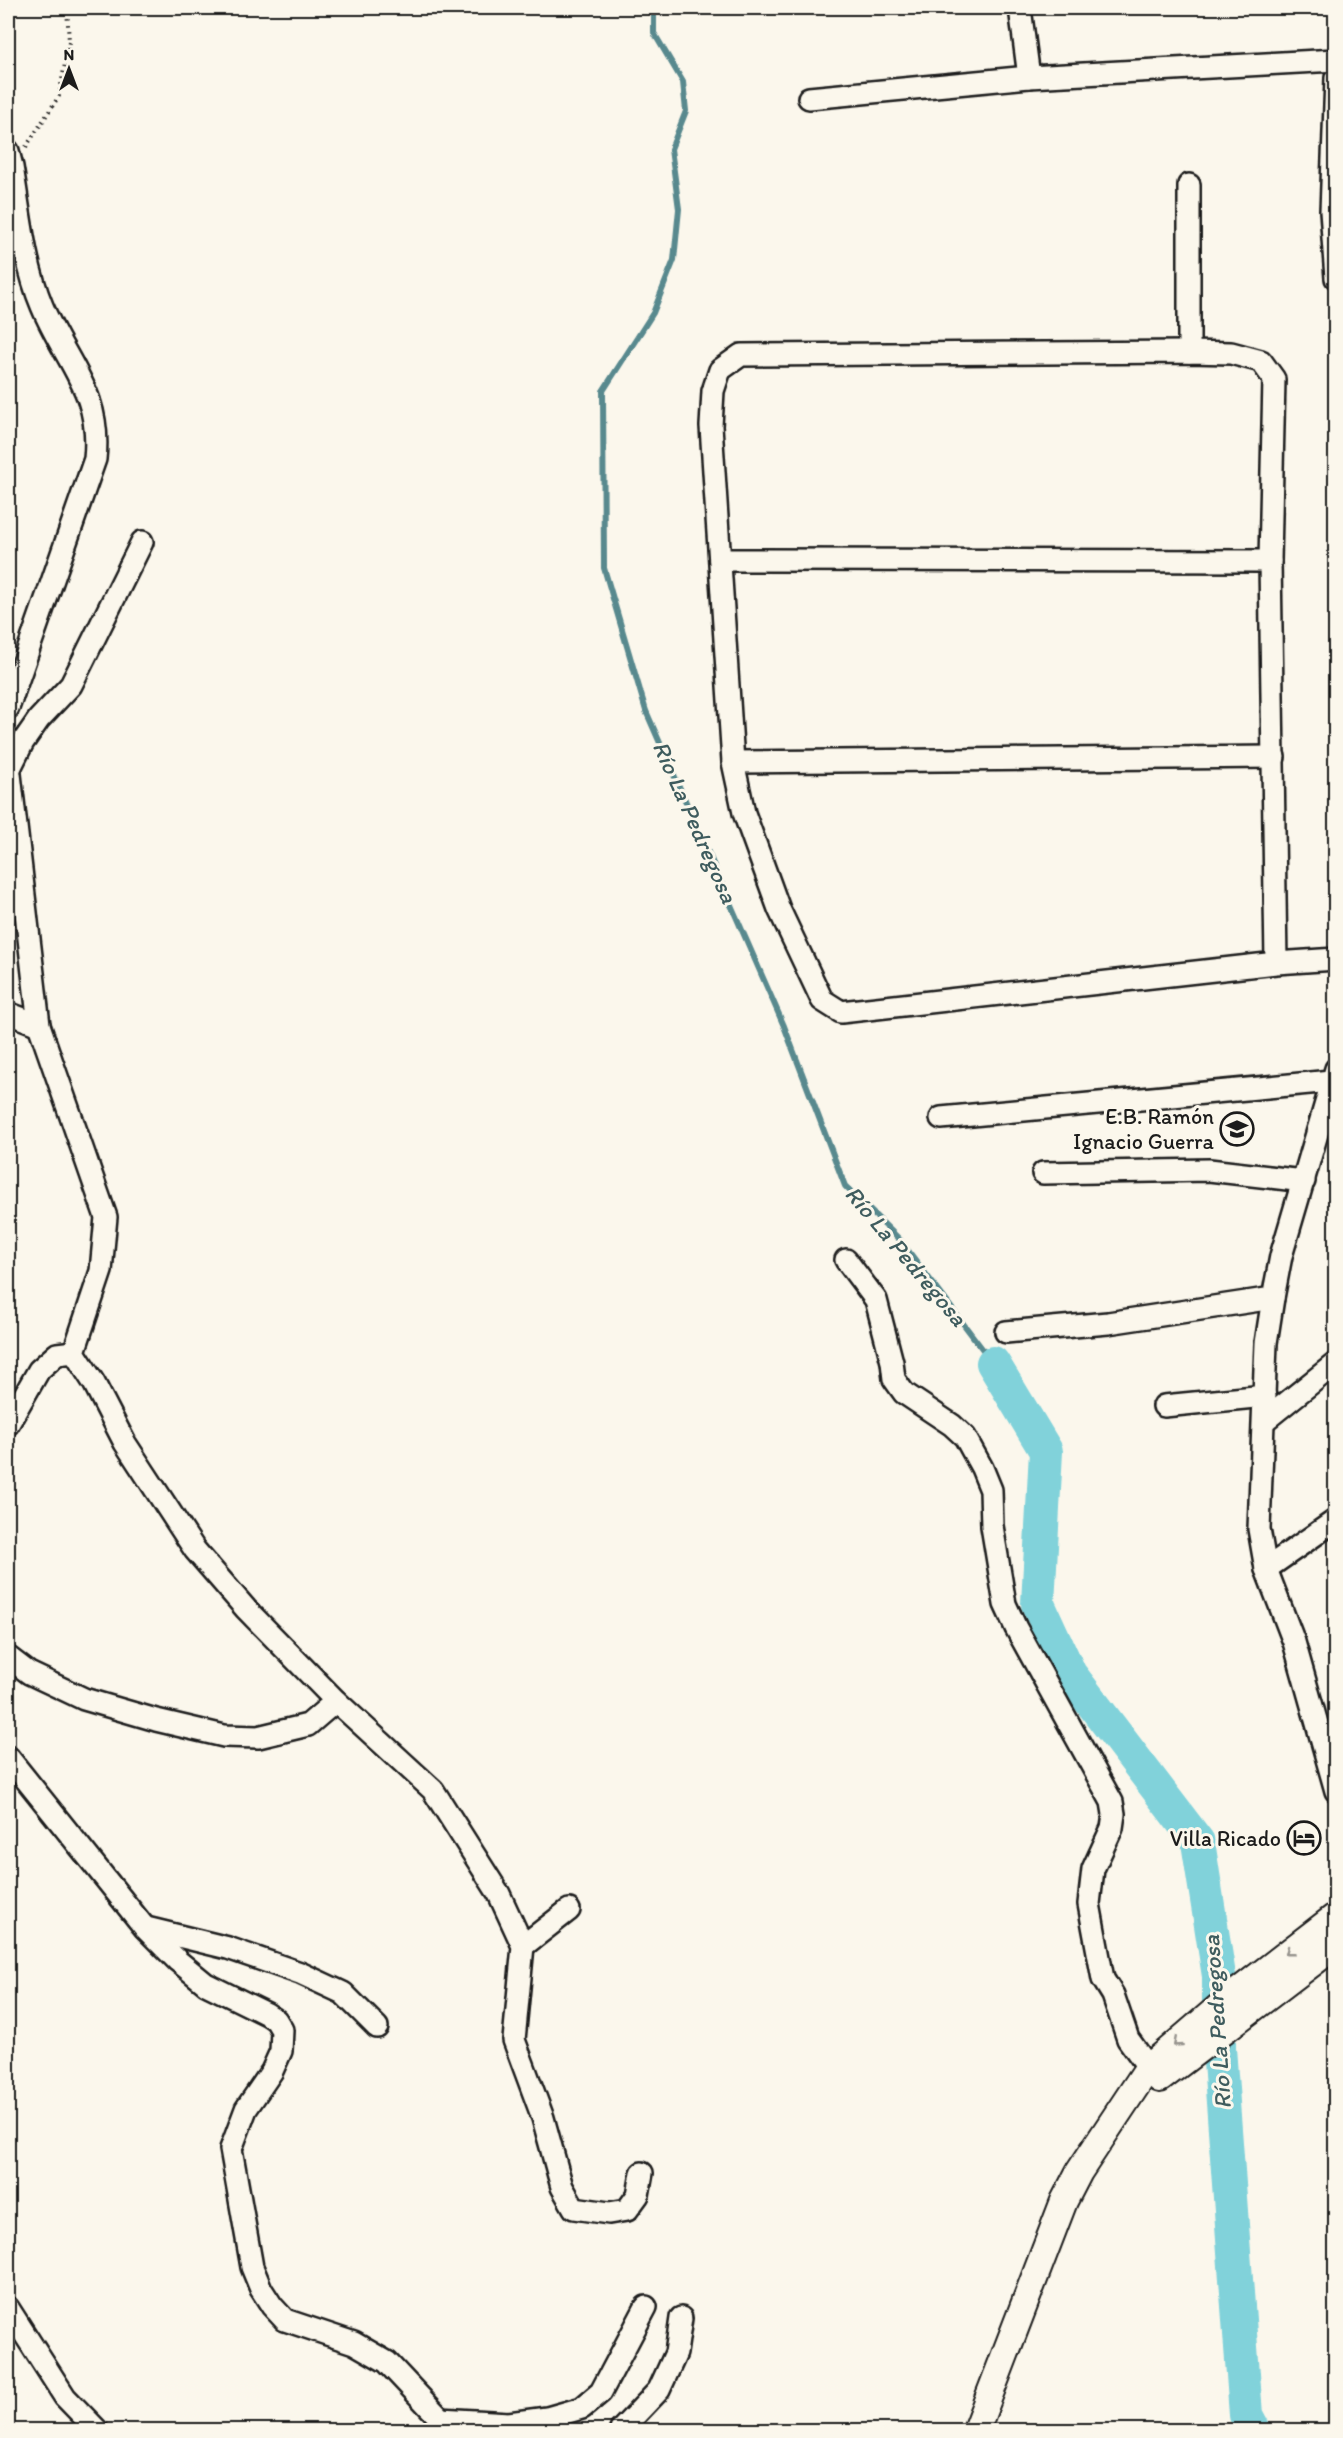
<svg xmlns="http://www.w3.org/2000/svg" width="1343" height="2438" font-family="Itim,sans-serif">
<rect width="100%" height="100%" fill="#fbf7ec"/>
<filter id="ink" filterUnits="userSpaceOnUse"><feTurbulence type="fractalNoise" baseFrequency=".0167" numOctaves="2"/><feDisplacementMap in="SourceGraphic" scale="12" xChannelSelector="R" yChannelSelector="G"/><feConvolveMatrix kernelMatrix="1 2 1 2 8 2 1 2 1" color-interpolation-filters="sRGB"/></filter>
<g filter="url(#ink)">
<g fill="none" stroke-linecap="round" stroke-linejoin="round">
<path stroke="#59898e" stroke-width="6" d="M 654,8 L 654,33 L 683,82 L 686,111 L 671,149 L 679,209 L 674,260 L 653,313 L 603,391 L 604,568 L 646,711 L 784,1026 L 845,1186 L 900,1240 L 993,1363"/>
<path stroke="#81d2da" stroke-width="34" d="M 993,1363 L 1046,1451 L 1038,1604 L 1070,1674 L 1198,1842 L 1219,1976 L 1219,2048 L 1246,2415 L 1254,2430"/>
<defs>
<g id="minor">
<path d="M 1020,8 L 1029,77"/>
<path d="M 1336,78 L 1331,211 L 1336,278"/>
<path d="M 809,98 L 1029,77 L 1336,60"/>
<path d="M 8,151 L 12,167 C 20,214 24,263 42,306 C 66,364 102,392 95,459 L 8,708"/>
<path d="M 1189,185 L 1189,352"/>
<path d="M 720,560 L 1270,561"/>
<path d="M 8,757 L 39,1025 L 106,1217 L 101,1271 L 74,1352 L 94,1383 L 125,1443 L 195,1550 L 246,1609 L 336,1701 L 308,1725 L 258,1737 L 224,1736 L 156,1720 L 84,1699 L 29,1673 L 8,1657"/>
<path d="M 733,762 L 1274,757"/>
<path d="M 9,770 L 23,742 L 39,719 L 71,685 L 142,542"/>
<path d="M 1276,963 L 1270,561 L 1274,379 L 1261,361 L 1231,353 L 1189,352 L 741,355 L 720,370 L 713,391 L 711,426 L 733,762 L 744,813 L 779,909 L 822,1000 L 841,1012 L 1276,963 L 1336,959"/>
<path d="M 8,1013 L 39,1025"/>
<path d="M 1336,1069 L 1281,1256 L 1273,1298 L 1266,1343 L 1259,1529 L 1266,1569 L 1294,1642 L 1336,1791"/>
<path d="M 941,1118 L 1331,1081"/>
<path d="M 1043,1173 L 1209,1170 L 1304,1181"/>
<path d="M 846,1260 L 876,1300 L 892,1362 L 894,1379 L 904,1393 L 952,1425 L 965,1437 L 982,1468 L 991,1490 L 992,1526 L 1005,1604 L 1016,1628 L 1112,1802 L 1114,1814 L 1112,1828 L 1093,1869 L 1089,1904 L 1103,1979 L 1113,1995 L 1128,2039 L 1157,2079"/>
<path d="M 1006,1332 L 1108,1323 L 1273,1298"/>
<path d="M 1164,1406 L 1265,1396"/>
<path d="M 1264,1421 L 1336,1363"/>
<path d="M 8,1424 L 39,1370 L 57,1354 L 74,1352"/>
<path d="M 1266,1569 L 1336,1520"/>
<path d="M 336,1701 L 433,1790 L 499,1894 L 523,1946 L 514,2040 L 543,2118 L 562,2187 L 574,2208 L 609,2213 L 627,2210 L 638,2195 L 642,2173"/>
<path d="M 8,1757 L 145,1928 L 178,1961 L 206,1984 L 267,2014 L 276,2020 L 282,2030 L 281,2051 L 272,2071 L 246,2109 L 231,2149 L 252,2267 L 261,2289 L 272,2306 L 285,2320 L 354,2343 L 387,2362 L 451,2430"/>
<path d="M 146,1928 L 228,1948 L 300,1973 L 343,1993 L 377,2027"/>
<path d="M 523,1946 L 569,1910"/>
<path d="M 8,2308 L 65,2397 L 97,2430"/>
<path d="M 440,2419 L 509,2423 L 547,2418 L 582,2408 L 601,2392 L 646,2307"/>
<path d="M 621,2430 L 659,2390 L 676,2353 L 681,2318"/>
</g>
<g id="major">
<path d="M 1160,2079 L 1336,1945"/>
<path d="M 976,2430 L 1064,2201 L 1079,2172 L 1148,2068 L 1227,2000 L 1336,1916"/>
</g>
</defs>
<use href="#minor" stroke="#1c1c1c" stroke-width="26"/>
<use href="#major" stroke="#1c1c1c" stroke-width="30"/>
<path stroke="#1c1c1c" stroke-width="4" stroke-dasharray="1.5 4.5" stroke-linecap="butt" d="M 26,147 L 59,96 L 69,42 L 67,8"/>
<use href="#minor" stroke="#fbf7ec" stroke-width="21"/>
<use href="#major" stroke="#fbf7ec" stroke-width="26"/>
</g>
<defs><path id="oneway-chevron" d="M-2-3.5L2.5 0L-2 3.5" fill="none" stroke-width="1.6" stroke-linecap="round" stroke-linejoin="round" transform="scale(1.5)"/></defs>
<g stroke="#97948e">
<use href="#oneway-chevron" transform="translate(1289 1952) rotate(142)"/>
<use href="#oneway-chevron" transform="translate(1177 2043) rotate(139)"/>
</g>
</g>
<defs>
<symbol id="school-ring" viewBox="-11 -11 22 22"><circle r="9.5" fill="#fbf7ec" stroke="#1c1c1c" stroke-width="1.5"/><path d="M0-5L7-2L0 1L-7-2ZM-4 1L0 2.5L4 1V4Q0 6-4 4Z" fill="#1c1c1c"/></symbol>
<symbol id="hotel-ring" viewBox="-11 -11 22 22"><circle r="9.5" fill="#fbf7ec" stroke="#1c1c1c" stroke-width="1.5"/><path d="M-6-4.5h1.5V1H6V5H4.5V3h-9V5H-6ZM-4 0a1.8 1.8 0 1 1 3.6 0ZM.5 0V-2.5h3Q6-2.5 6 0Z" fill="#1c1c1c"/></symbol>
</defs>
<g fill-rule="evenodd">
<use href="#school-ring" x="1218" y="1110" width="38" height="38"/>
<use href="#hotel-ring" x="1285" y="1819" width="38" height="38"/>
</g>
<g text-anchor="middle" stroke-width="6" stroke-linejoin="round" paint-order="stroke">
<g font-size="22" fill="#1c1c1c" stroke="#fbf7ec" text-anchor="end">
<text x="1214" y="1124">E.B. Ramón<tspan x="1214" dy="25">Ignacio Guerra</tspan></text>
<text x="1281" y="1846">Villa Ricado</text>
</g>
<g font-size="24" font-style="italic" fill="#3f5c5e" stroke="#fbf7ec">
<text transform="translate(695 822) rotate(66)" y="8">Río La Pedregosa</text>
<text transform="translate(906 1256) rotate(50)" y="8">Río La Pedregosa</text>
<text transform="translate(1217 2022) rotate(-94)" y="8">Río La Pedregosa</text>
</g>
</g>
<rect width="1343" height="2438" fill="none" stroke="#fbf7ec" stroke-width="30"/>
<rect x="15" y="15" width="1313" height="2408" fill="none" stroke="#1c1c1c" stroke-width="2" filter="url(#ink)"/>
<g transform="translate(69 69)" stroke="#fbf7ec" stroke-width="4.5" paint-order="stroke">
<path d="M0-4.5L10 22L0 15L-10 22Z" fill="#1c1c1c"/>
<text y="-9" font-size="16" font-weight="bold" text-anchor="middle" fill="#1c1c1c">N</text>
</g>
</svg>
